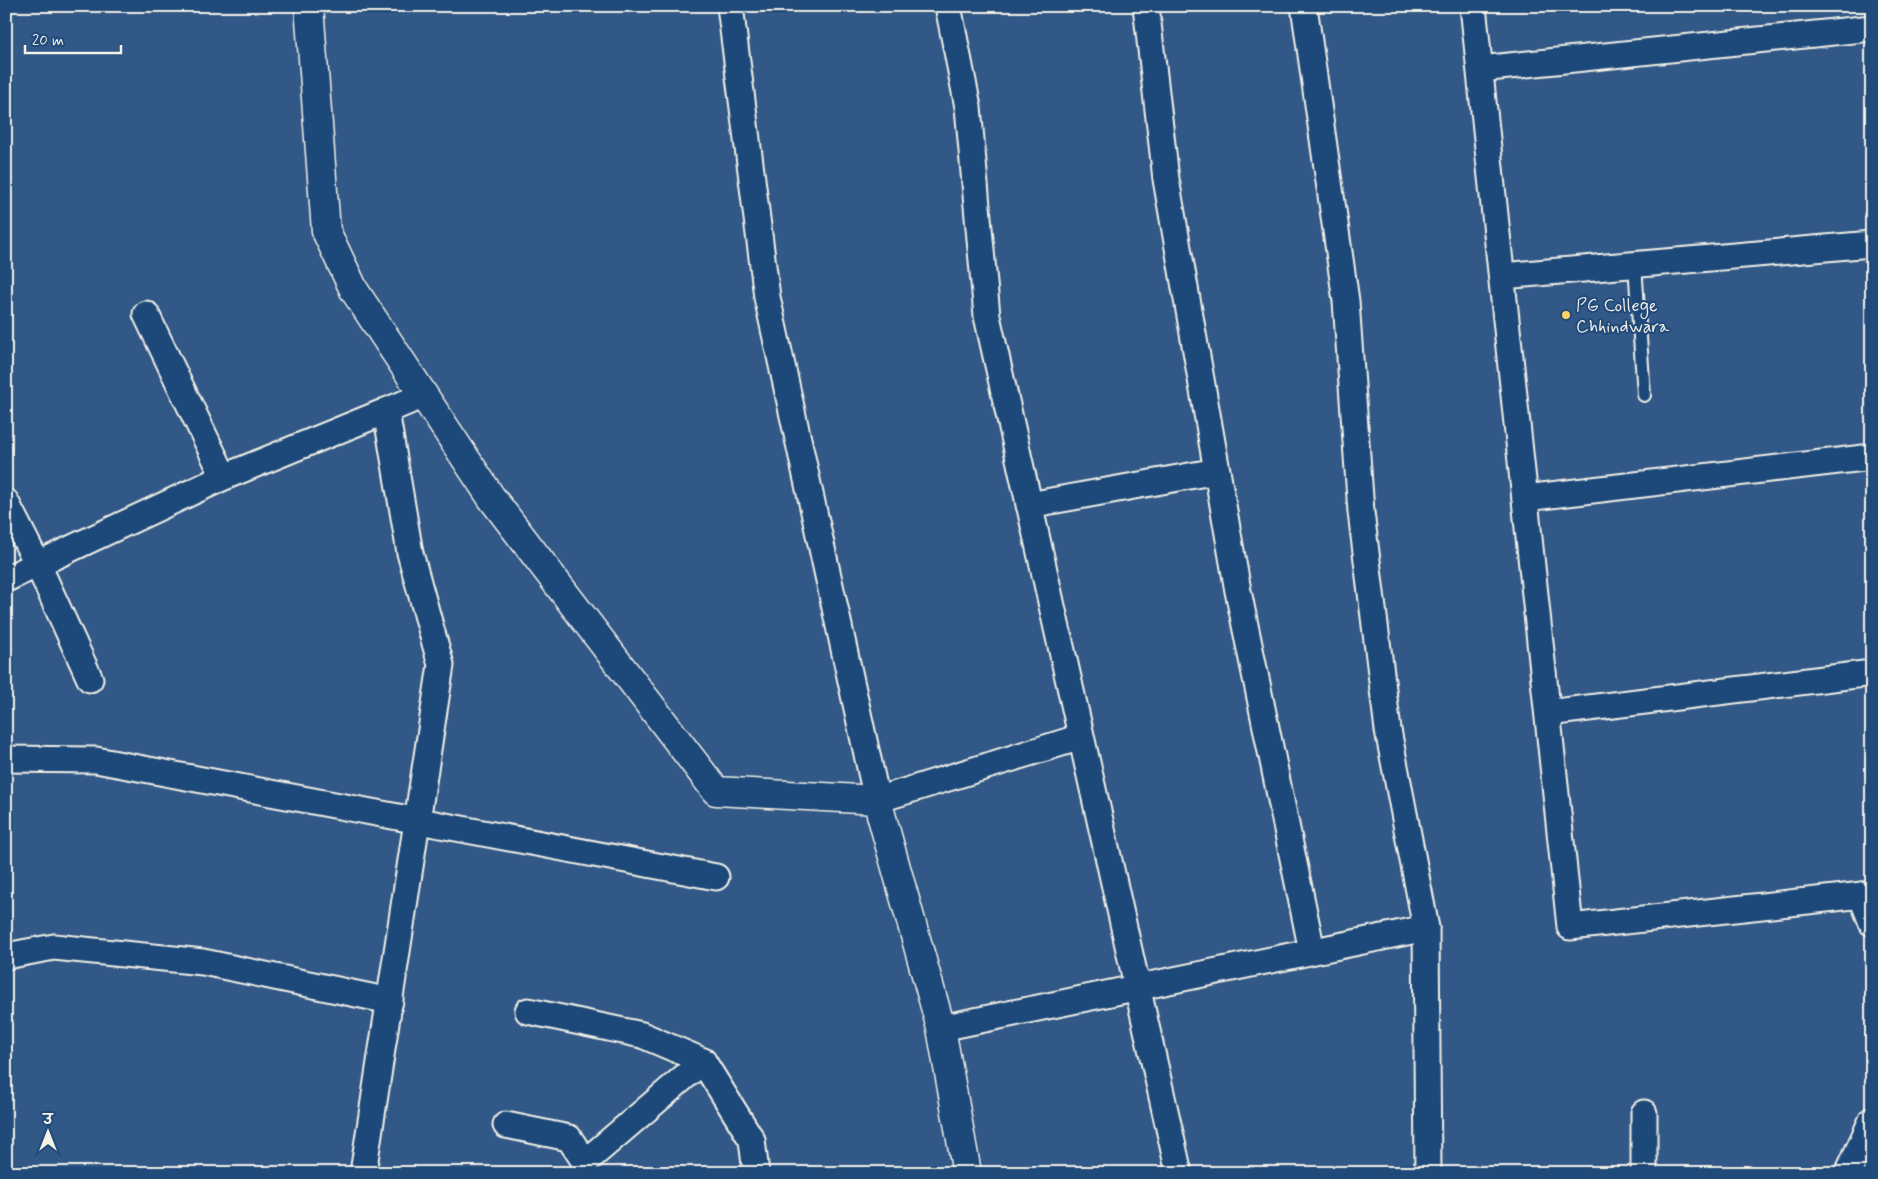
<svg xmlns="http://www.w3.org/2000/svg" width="1878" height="1179" font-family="Mynerve,'Playpen Sans Deva',sans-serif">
<rect width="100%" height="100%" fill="#315887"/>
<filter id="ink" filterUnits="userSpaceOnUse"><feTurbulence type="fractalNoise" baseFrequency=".02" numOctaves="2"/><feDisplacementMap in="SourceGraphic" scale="10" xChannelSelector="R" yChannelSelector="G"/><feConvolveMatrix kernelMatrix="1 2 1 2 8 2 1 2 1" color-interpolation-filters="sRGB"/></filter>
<g filter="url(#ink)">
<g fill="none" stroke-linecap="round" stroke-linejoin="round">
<defs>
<path id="lane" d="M 1635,265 L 1644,395"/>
<g id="street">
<path d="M 730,6 L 767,297 L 877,800 L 1081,737"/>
<path d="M 948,6 L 968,107 L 987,316 L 1179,1173"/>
<path d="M 1146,6 L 1166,179 L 1238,591 L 1312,951"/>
<path d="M 1473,6 L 1570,927 L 1872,894"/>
<path d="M 1480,69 L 1872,28"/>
<path d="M 1502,276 L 1872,244"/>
<path d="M 146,314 L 224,477"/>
<path d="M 1525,498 L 1872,457"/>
<path d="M 6,502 L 38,565 L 90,679"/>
<path d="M 1029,505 L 1217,471"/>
<path d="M 6,579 L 224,477 L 386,411"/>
<path d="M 1548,713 L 1872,673"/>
<path d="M 6,759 L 96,760 L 716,877"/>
<path d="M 1861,895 L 1872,923"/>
<path d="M 1426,928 L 1428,1173"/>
<path d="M 6,956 L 54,947 L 203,962 L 390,1001"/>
<path d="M 528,1011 L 642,1035 L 703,1061 L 752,1140 L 756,1173"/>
<path d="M 941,1028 L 1426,928 L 1388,730 L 1361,512 L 1346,301 L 1304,6"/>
<path d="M 506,1125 L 569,1138 L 585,1162 L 583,1173"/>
<path d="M 585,1162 L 703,1061"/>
<path d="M 363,1173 L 441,665 L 410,553 L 386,411 L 424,395"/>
<path d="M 1644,1173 L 1644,1113"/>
<path d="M 1848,1173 L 1872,1120"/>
</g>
<path id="secondary" d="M 309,6 L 326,231 L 354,290 L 491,497 L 716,791 L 877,800 L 941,1028 L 967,1173"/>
</defs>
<use href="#lane" stroke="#f4f1e8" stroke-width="16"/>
<use href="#street" stroke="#f4f1e8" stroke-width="29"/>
<use href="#secondary" stroke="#f4f1e8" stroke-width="31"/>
<use href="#lane" stroke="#1f4a7a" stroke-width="12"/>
<use href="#street" stroke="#1f4a7a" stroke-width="25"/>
<use href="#secondary" stroke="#1f4a7a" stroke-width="28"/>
</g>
</g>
<circle fill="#ffd166" stroke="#1f4a7a" stroke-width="2" cx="1566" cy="315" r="5"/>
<g text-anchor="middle" stroke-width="4" stroke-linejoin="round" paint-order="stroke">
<g font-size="18" fill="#f4f1e8" stroke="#1f4a7a" text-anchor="start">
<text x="1576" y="311">PG College<tspan x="1576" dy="21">Chhindwara</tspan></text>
</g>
</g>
<rect width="1878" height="1179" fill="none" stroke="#1f4a7a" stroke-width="25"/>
<rect x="12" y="12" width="1853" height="1154" fill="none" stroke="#f4f1e8" stroke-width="2" filter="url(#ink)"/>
<g transform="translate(48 1132)" stroke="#1f4a7a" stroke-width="4" paint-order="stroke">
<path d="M0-4L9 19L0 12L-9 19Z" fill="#f4f1e8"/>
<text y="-8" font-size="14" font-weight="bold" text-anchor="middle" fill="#f4f1e8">उ</text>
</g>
<path d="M25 45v8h96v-8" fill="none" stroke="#f4f1e8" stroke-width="2.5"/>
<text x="32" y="45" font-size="15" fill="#f4f1e8" stroke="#1f4a7a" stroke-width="4" paint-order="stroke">20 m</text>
</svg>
